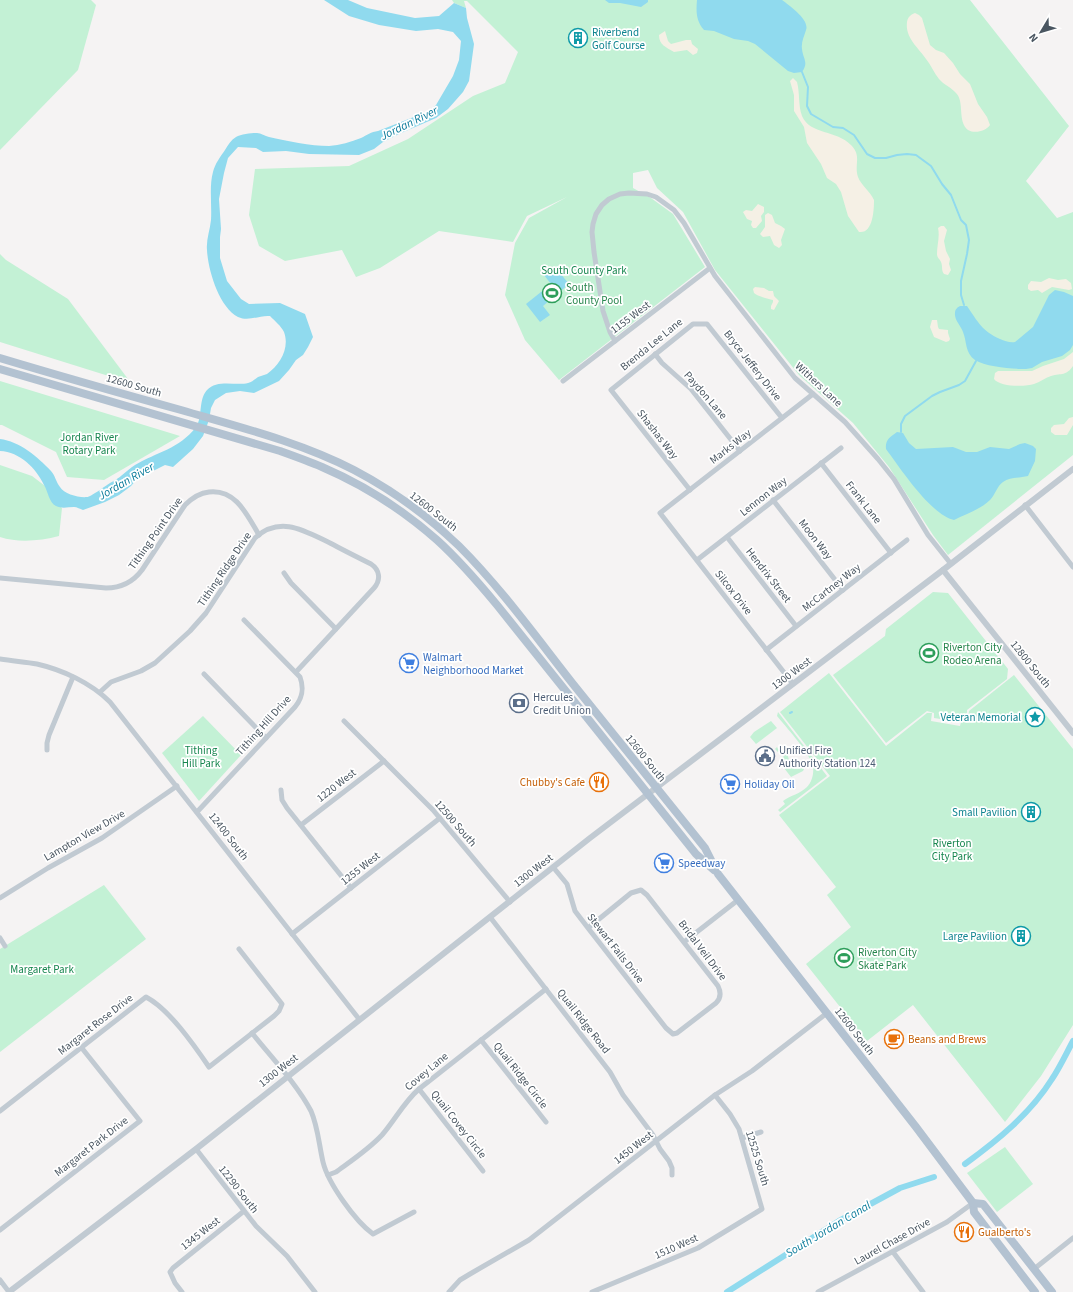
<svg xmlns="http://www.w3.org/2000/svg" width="1073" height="1292" font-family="'Source Sans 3',sans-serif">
<rect width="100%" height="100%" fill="#f5f3f3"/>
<g fill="#c3f1d5">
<path d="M 0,0 L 91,0 L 96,5 L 78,70 L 0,150 Z"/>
<path d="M 452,0 L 970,0 L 1069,126 L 1026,181 L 1057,218 L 1073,212 L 1073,455 L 948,555 L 933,535 L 889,467 L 853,423 L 799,375 L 715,270 L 683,212 L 657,188 L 648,170 L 633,173 L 633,188 L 651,198 L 673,214 L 705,267 L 559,380 L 525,340 L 505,295 L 515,243 L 529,218 L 567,197 L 527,216 L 513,242 L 439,231 L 380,268 L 356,277 L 342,250 L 285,261 L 259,246 L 249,215 L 255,169 L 349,166 L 408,139 L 473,96 L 505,83 L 518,52 L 467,1 L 464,1 L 466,8 L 454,3 Z"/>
<path d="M 0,254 L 6,260 L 68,299 L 131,383 L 0,342 Z"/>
<path d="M 0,381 L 180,436 L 104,480 L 67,477 L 56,452 L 2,425 L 0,425 Z"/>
<path d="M 0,465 L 32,476 L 49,489 L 52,499 L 62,508 L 59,536 C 40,541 18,543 0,537 Z"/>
<path d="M 933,592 L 948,593 L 1008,669 L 1007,679 L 967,710 L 967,718 L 954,716 L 953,721 L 934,718 L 934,713 L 927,711 L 886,743 L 833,675 L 885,636 L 886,629 Z"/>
<path d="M 829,673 L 886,746 L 927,713 L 932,713 L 931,721 L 960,726 L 962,718 L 968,719 L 969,711 L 1014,675 L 1073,749 L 1073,1025 L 1041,1076 L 1005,1122 L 913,1005 L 867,1041 L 806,964 L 851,927 L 827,895 L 836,887 L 779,815 L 830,776 L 780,712 Z"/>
<path d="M 778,712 L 827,776 L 780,812 L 778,810 L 785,804 L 783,801 C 791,795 800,794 807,787 C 812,782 814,773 813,767 C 811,754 786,727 777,716 Z"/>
<path d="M 203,716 L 241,755 L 199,801 L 162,753 Z"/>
<path d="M 771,721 L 777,728 L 756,744 L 750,737 L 754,732 Z"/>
<path d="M 777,747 L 778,749 L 783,750 L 787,753 L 789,760 L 793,759 L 796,764 L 799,762 L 800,764 L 802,763 L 804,769 L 803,771 L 791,777 L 784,768 L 787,766 L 782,758 L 785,755 L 781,750 L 778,752 L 775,749 Z"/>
<path d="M 104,885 L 146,939 L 0,1052 L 0,949 Z"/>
<path d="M 1005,1147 L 1033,1184 L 997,1212 L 967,1173 Z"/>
</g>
<g fill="#f5f0e5">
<path d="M 915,13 L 919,15 L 922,18 L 930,45 L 936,50 L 944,53 L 953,63 L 960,74 L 970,84 L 978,104 L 987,117 L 990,125 C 986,131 975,134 968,130 C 957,121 965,102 956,93 C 951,87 944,85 939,79 C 934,73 931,65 926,59 C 918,47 905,38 907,22 C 908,17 910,15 915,13 Z"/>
<path d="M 665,31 L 668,41 L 671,44 L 686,40 L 691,40 L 692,44 L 698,49 L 697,53 L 693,55 L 687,50 L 674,52 C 666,47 659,45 659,35 Z"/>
<path d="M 793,78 L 797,82 C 800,93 798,105 802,116 C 810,135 837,130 851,145 C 862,156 854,164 858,177 C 861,185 870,191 874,200 C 874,210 873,234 859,232 L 848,216 L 841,192 L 836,184 L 827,178 L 821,164 L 807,143 L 804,127 L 794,111 L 794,95 L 790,81 Z"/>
<path d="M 758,204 L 764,207 L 764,212 L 761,216 L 762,221 L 756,228 L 753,228 L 751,225 L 752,221 L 747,219 L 743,212 L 746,210 L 752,211 Z"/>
<path d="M 768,213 L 772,215 L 775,223 L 781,226 L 785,229 L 781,240 L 782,245 L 779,248 L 774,245 L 770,236 L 763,237 L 760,234 L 765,227 L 765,215 Z"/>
<path d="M 941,226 L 944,226 L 947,230 L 944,241 L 946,251 L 950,259 L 949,264 L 951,270 L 948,275 L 944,274 C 941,270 943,267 941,262 C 940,259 937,258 937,254 C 937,245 940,237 938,228 Z"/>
<path d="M 1049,278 L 1058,280 L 1066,279 L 1071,283 L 1072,289 L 1069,290 L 1052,287 L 1042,293 L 1038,290 L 1031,291 L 1028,289 L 1028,285 L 1031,281 L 1041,282 Z"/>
<path d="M 755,287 L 764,288 L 769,291 L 773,291 L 774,296 L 779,301 L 774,310 L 771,309 L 771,306 L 773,302 L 773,300 C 768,299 757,296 754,293 L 753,289 Z"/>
<path d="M 932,320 L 937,320 L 938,327 L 939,329 L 948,330 L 948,333 L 950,339 L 949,341 L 946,342 L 934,337 L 930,327 Z"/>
<path d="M 1073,352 L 1073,366 C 1066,376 1062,373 1051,376 C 1045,378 1040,382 1034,384 C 1025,387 1000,387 994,379 L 995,373 L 998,371 L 1032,371 L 1043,366 L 1064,359 Z"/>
<path d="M 1073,417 L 1073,425 L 1067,435 L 1055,435 L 1051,432 L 1051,428 L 1054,425 L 1064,424 L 1069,418 Z"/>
</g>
<g fill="#90daee">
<path d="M 324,0 L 348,0 L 367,8 L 415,18 L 439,16 L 454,3 L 466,8 L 467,18 L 474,44 L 469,81 L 463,92 L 448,109 L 436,118 L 399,134 L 383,142 L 374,149 L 359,155 L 309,154 L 286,151 L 263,152 L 256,148 L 238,147 L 228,158 L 224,173 L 219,199 L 221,229 L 220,237 L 220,258 L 227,281 L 241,299 L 249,304 L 280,303 L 305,314 L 313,337 L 308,347 L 303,355 L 296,360 L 289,370 L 279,381 L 254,393 L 240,391 L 226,393 L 215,400 L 211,408 L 209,420 L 203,436 L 193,449 L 173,467 L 165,465 L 137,479 L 131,486 L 119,495 L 105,502 L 83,510 C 80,509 77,507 74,507 C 68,507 62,509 56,506 C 49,503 48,491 44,485 C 36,468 20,452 0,451 L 0,439 C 19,441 38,457 51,471 C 55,475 56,482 60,487 C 64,494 79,498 87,497 C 91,497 105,486 110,483 C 119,479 126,471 135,465 C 157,452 179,449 196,427 C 203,417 198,400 207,390 C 217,379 236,386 248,383 C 252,382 255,379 258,377 C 261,376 264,375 267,374 C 280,365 290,348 284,332 C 281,326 275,321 270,316 C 259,315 249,322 238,317 C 219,307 208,270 207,250 C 206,240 210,230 211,220 C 212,205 209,186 213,172 C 215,164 220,157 225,150 C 228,145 231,140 236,137 C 241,134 252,133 257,133 C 261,133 265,136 269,137 C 286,141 311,146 329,146 C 340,145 351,142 361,138 C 367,135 371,132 378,131 L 429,111 L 436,105 L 453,76 L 459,60 L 461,41 L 453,32 L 438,29 L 416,31 L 379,25 L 349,16 Z"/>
<path d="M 605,0 L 648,0 L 648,2 L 641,7 L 620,3 L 609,3 Z"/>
<path d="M 697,0 L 782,0 C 790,6 810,20 806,30 C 804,37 801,42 802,49 C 803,59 809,62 802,72 L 794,73 L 788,71 L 755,44 L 748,41 L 734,39 L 714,31 L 704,30 C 696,21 696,11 697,0 Z"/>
<path d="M 555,267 L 569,284 L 543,306 L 550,315 L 540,322 L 526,304 L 551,284 L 544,275 Z"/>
<path d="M 1055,290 L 1064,292 L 1073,296 L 1073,345 L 1070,350 L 1062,356 L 1042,362 L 1032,368 L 1026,369 C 1013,369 986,367 975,360 C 965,353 967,342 963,332 C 961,326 954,320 955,313 C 955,309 958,307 960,306 L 967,306 C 978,322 982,331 1000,339 C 1005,341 1010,343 1015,342 L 1033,327 L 1049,295 Z"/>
<path d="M 897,432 L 903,433 L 909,443 L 916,449 L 953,447 L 966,452 L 977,452 L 990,447 L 1009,449 L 1020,444 L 1025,443 L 1033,446 L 1036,449 L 1035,461 L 1028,476 C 1020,478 1010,477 1003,482 C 997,486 995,495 990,500 C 981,509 966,514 954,520 C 931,515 900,468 886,449 C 885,440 890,437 897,432 Z"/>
</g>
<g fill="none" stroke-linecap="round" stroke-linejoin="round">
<g stroke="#90daee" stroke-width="2">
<path d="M 802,72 L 808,87 L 807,106 L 811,114 L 833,127 L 843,128 L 854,135 L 867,154 L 875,158 L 886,158 L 897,155 L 907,154 L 916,155 L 931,166 L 942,184 L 951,195 L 961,220 L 966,225 L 969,240 L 967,254 L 961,281 L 961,295 L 964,305"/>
<path d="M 901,432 L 901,424 L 905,416 L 932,396 L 940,392 L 959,385 L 965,381 L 976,361"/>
<path d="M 790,713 L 792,712"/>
<path d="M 830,766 L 832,765"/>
</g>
<g stroke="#90daee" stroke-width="6">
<path d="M 965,1164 C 998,1140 1030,1114 1052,1079 C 1060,1067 1066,1054 1073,1041"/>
<path d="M 727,1292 L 839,1221 L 900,1188 L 934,1177"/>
</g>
<g stroke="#c1cad2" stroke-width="5">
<path d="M 615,341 L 610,332 L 603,311 L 594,252 L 592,232 L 593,224 L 596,214 L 602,205 L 609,199 L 620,194 L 629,193 L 647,194 L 656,197 L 674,210 L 684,223 L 715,276 L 795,378 L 845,422 L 878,459 L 894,479 L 928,535 L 951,564"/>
<path d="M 655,354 L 662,363 L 691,389 L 740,451"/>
<path d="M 563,381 L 710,268"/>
<path d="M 821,463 L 891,553"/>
<path d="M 690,490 L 611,390 L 693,324 L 707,324 L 782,418"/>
<path d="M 773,500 L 843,590"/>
<path d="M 1025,505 L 1073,567"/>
<path d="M 727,537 L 796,626"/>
<path d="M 697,560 L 841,448"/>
<path d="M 284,573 L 291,583 L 336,629"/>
<path d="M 0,578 L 106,588 C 121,588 133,582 142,570 L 185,505 C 192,498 199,493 209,492 C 236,489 247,515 259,535"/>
<path d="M 766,650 L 907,540"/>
<path d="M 0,659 C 12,661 25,662 37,664 C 63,670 91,683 110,702 L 359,1019"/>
<path d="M 204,674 L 266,738"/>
<path d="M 793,684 L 660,513 L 813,394"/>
<path d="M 100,692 L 111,682 L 141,671 L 155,663 L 190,631 L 206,613 L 255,538 C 280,515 305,531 330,543 C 343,550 357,557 371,564 C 380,570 381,580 374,588 L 296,672"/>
<path d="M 344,721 L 433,810 L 510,902"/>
<path d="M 47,750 L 47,743 L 49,735 L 73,677"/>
<path d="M 281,790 L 282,800 L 287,808 L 351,888"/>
<path d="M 197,812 L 295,707 C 303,697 304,688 300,677 L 244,620"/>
<path d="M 301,825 L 384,761"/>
<path d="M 553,867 L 567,884 L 575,911 L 588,928 L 666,1028 L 673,1034 L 677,1033 L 716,1003 C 721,998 721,992 718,986 L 647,895 L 641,890 L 631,893 L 588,928"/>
<path d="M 0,898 L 48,868 L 102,838 L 177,786"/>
<path d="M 490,917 L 610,1072 L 623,1095 L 653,1135 L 660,1149 L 669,1161 L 672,1168 L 672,1175"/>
<path d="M 292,934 L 440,818"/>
<path d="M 0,938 L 5,946"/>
<path d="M 684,942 L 738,900"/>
<path d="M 252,1033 C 271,1057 297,1084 311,1111 C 318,1127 319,1145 323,1162 C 328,1183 355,1221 373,1234 L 414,1212"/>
<path d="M 481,1040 L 546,1122"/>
<path d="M 419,1089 L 483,1171"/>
<path d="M 0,1111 L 146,997 C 169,1009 194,1045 209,1067 L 274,1016 L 279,1011 L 282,1004 L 239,949"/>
<path d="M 742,1138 L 761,1132"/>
<path d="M 196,1149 L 256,1226 L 287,1256 L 315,1292"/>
<path d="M 328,1175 L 336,1172 C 351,1161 369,1149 382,1135 C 395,1120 404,1102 419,1089 L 546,989"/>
<path d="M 0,1230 L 140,1121 L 81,1047"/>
<path d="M 893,1252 L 923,1292"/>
<path d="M 1034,1269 L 1073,1238"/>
<path d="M 0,1280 L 9,1292"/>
<path d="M 182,1292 L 175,1283 L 170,1272 L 173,1268 L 244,1211"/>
<path d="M 449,1292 L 460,1280 L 470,1274 L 529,1240 L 715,1095 L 752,1071 L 827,1013"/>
<path d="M 592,1292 L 698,1248 L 762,1209 L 739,1129 L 730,1114 L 715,1095"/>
<path d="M 818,1292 L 947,1222 L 973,1203"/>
</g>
<g stroke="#c1cad2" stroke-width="6">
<path d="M 943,570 L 1073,733"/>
<path d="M 9,1292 L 196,1149 L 590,838 L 943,570 L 1073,469"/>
</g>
<g stroke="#b3c2d1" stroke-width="8">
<path d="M 0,358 C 60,376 120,393 181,410 C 239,427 300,442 354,470 C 392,490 428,516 459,546 C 501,588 536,637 573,684 C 617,739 661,793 705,848 L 718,874 L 916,1127 L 973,1203 L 974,1212 L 1035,1292"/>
<path d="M 0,369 L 280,451 C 294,456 308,461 322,467 C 364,485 403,510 437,540 C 459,560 478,582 497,605 L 696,854 L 714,870"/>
<path d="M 973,1203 L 983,1204 L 1052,1292"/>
</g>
</g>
<defs>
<symbol id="building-ring" viewBox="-11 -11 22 22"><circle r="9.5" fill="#fff" stroke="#0f9aa8" stroke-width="1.5"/><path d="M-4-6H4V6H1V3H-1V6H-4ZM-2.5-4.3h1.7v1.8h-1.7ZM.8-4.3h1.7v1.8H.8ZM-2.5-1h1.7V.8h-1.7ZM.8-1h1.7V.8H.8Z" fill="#0f9aa8"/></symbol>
<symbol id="stadium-ring" viewBox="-11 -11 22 22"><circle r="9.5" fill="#fff" stroke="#2e9e5b" stroke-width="1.5"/><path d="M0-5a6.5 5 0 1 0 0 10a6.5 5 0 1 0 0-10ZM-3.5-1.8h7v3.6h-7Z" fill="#2e9e5b"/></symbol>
<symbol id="supermarket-ring" viewBox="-11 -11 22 22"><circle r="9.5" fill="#fff" stroke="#3f7fe0" stroke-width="1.5"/><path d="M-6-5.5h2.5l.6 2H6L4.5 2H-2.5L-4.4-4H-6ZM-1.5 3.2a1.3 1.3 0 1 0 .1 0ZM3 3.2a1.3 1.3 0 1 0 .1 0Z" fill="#3f7fe0"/></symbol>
<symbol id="bank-ring" viewBox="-11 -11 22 22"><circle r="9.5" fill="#fff" stroke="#5c6f8a" stroke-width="1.5"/><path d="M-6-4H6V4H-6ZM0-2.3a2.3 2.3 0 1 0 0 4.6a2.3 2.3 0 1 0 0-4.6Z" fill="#5c6f8a"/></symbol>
<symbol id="sight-ring" viewBox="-11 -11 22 22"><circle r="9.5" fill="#fff" stroke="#0f9aa8" stroke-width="1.5"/><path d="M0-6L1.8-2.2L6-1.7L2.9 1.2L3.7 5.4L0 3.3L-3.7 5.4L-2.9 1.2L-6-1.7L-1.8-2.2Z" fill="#0f9aa8"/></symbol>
<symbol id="civic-ring" viewBox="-11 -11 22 22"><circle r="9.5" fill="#fff" stroke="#5c6f8a" stroke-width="1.5"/><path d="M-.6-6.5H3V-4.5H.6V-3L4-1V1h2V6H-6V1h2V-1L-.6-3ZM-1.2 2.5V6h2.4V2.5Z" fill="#5c6f8a"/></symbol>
<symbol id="restaurant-ring" viewBox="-11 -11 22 22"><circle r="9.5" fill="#fff" stroke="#e8710a" stroke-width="1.5"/><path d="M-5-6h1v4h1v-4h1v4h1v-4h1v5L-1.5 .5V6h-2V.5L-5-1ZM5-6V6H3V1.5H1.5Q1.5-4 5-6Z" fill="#e8710a"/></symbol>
<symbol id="cafe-ring" viewBox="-11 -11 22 22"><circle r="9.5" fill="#fff" stroke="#e8710a" stroke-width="1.5"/><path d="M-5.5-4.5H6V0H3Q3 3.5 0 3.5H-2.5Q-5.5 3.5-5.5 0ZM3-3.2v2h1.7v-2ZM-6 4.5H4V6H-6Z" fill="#e8710a"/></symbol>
</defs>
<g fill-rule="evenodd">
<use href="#building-ring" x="567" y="27" width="22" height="22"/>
<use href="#stadium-ring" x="541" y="282" width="22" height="22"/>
<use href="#stadium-ring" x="918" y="642" width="22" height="22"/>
<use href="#supermarket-ring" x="398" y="652" width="22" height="22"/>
<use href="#bank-ring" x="508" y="692" width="22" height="22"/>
<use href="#sight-ring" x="1024" y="706" width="22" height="22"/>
<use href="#civic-ring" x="754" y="745" width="22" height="22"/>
<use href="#restaurant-ring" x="588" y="771" width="22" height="22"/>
<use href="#supermarket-ring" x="719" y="773" width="22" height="22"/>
<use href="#building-ring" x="1020" y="801" width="22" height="22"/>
<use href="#supermarket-ring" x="653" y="852" width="22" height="22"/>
<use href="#building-ring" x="1010" y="925" width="22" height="22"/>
<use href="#stadium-ring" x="833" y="947" width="22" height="22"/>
<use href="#cafe-ring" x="883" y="1028" width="22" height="22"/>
<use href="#restaurant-ring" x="953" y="1221" width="22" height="22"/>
</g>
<g text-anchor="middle" stroke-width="3.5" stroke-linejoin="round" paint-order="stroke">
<g font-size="11" fill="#0d838f" stroke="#fff" text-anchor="end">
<text x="592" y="36" text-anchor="start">Riverbend<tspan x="592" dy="13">Golf Course</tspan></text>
<text x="1021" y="721">Veteran Memorial</text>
<text x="1017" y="816">Small Pavilion</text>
<text x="1007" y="940">Large Pavilion</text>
</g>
<g font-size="11" fill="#17864f" stroke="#fff">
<text x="584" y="274">South County Park</text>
<text x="89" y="441">Jordan River<tspan x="89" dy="13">Rotary Park</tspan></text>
<text x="201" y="754">Tithing<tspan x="201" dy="13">Hill Park</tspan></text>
<text x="952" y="847">Riverton<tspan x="952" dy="13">City Park</tspan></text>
<text x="42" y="973">Margaret Park</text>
</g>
<g font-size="11" fill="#27864d" stroke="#fff" text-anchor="start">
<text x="566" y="291">South<tspan x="566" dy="13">County Pool</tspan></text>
<text x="943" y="651">Riverton City<tspan x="943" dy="13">Rodeo Arena</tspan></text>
<text x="858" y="956">Riverton City<tspan x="858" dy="13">Skate Park</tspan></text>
</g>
<g font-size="11" fill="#4a5661" stroke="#fff">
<text transform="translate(630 317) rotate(-37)" y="4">1155 West</text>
<text transform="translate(651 344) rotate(-39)" y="4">Brenda Lee Lane</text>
<text transform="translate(753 365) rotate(52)" y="4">Bryce Jeffery Drive</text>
<text transform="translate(819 384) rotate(43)" y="4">Withers Lane</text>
<text transform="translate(134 385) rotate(16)" y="4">12600 South</text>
<text transform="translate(706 395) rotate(49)" y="4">Paydon Lane</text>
<text transform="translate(658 434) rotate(52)" y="4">Shashas Way</text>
<text transform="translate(730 446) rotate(-38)" y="4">Marks Way</text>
<text transform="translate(763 496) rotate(-38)" y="4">Lennon Way</text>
<text transform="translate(864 502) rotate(52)" y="4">Frank Lane</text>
<text transform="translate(434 511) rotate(38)" y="4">12600 South</text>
<text transform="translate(155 533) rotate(-55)" y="4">Tithing Point Drive</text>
<text transform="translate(816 539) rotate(52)" y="4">Moon Way</text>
<text transform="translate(224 569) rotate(-56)" y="4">Tithing Ridge Drive</text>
<text transform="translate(769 575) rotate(52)" y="4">Hendrix Street</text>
<text transform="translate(831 587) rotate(-38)" y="4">McCartney Way</text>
<text transform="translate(734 592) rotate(52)" y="4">Silcox Drive</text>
<text transform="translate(1031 664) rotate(51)" y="4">12800 South</text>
<text transform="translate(791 673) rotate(-37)" y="4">1300 West</text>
<text transform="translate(263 725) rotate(-48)" y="4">Tithing Hill Drive</text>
<text transform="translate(646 758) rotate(51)" y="4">12600 South</text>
<text transform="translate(336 785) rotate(-38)" y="4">1220 West</text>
<text transform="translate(456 823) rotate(49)" y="4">12500 South</text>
<text transform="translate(84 835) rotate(-30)" y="4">Lampton View Drive</text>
<text transform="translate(229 836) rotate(52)" y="4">12400 South</text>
<text transform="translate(360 868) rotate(-38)" y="4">1255 West</text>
<text transform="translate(533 870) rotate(-38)" y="4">1300 West</text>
<text transform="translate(616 948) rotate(52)" y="4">Stewart Falls Drive</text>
<text transform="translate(703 950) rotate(53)" y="4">Bridal Veil Drive</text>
<text transform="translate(584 1021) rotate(52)" y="4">Quail Ridge Road</text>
<text transform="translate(95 1024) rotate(-38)" y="4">Margaret Rose Drive</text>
<text transform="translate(855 1031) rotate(52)" y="4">12600 South</text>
<text transform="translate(278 1070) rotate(-38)" y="4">1300 West</text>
<text transform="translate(426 1071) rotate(-40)" y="4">Covey Lane</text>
<text transform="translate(521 1075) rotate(52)" y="4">Quail Ridge Circle</text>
<text transform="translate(459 1124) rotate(52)" y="4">Quail Covey Circle</text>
<text transform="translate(91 1146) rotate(-38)" y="4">Margaret Park Drive</text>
<text transform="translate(633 1147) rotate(-38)" y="4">1450 West</text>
<text transform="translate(758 1158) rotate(73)" y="4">12525 South</text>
<text transform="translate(239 1189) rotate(52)" y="4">12290 South</text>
<text transform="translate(200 1233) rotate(-38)" y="4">1345 West</text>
<text transform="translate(892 1241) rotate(-29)" y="4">Laurel Chase Drive</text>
<text transform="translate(676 1246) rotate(-24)" y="4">1510 West</text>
</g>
<g font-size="11" fill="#366cbe" stroke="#fff" text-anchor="start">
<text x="423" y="661">Walmart<tspan x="423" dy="13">Neighborhood Market</tspan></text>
<text x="744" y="788">Holiday Oil</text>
<text x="678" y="867">Speedway</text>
</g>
<g font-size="11" fill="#4e5e75" stroke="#fff" text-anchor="start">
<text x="533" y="701">Hercules<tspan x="533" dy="13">Credit Union</tspan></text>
<text x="779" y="754">Unified Fire<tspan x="779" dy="13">Authority Station 124</tspan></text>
</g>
<g font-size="11" fill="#c56008" stroke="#fff" text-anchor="start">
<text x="585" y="786" text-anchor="end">Chubby's Cafe</text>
<text x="908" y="1043">Beans and Brews</text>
<text x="978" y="1236">Gualberto's</text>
</g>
<g font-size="12" font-style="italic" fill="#0c7c9b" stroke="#fff">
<text transform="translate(409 123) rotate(-26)" y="4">Jordan River</text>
<text transform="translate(126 481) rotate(-30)" y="4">Jordan River</text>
<text transform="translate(828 1229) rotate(-31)" y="4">South Jordan Canal</text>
</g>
</g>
<g transform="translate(1041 32) rotate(232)" stroke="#ffffff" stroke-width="3" paint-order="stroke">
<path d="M0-3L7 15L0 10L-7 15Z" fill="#4a5661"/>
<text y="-6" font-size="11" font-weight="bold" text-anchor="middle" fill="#4a5661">N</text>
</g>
</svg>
